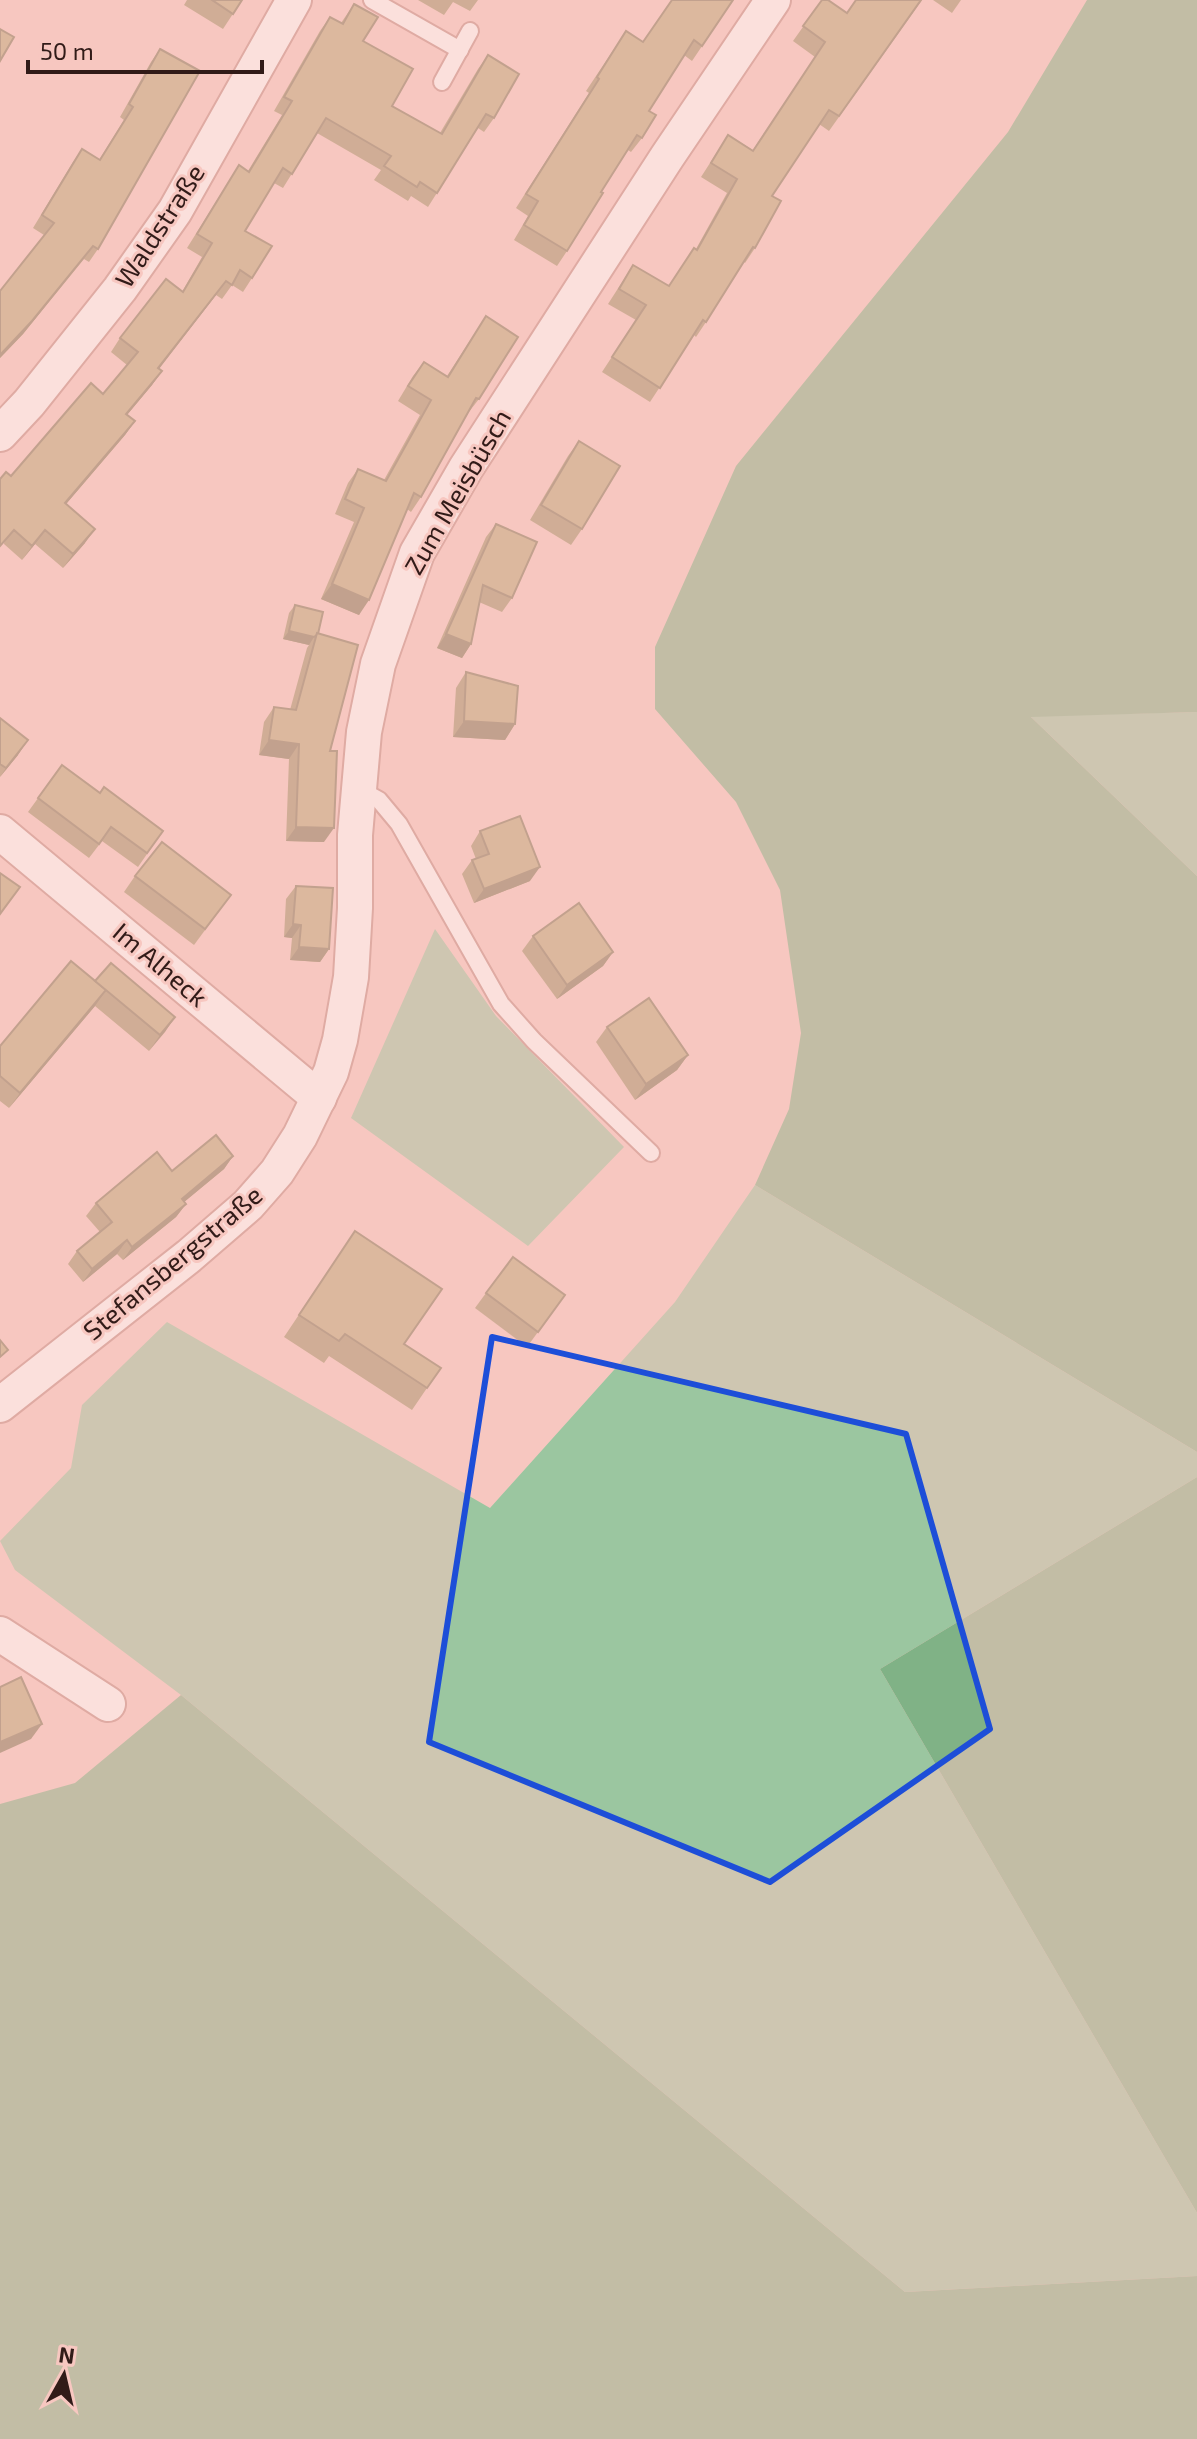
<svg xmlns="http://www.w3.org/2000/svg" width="1197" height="2439" font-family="'Exo 2',sans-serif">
<rect width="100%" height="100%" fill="#f7c7c0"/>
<g fill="#9bc6a0">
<path d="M 1197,712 L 1197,876 L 1030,716 Z"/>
<path d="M 435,929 L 496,1016 L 624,1147 L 528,1246 L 351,1118 Z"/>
<path d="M 755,1185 L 1197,1452 L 1197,1477 L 880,1669 L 1197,2213 L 1197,2276 L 905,2292 L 181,1695 L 15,1570 L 0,1541 L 71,1468 L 82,1405 L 167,1322 L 490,1508 L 675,1302 Z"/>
</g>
<g fill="#80b286">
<path d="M 1087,0 L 1197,0 L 1197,712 L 1031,717 L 1197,876 L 1197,1452 L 755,1185 L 789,1109 L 801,1033 L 780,890 L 736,802 L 655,709 L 655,647 L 736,466 L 1008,132 Z"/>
<path d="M 1197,1477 L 1197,2213 L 880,1669 Z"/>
<path d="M 181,1695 L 905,2292 L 1197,2276 L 1197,2439 L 0,2439 L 0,1804 L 75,1783 Z"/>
</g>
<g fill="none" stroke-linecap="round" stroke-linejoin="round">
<defs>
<g id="service">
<path d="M 372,0 L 460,50"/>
<path d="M 442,82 L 470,31"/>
<path d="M 359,789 L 379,800 L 399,824 L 501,1004 L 534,1041 L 651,1153"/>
</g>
<g id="minor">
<path d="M 0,434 L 29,403 L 120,289 L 175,211 L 294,0"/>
<path d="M 0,832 L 319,1098"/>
<path d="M 0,1405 L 189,1256 L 248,1205 L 277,1172 L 300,1136 L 331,1072 L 340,1040 L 351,977 L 355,908 L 355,835 L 364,732 L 378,664 L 417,553 L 466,468 L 667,157 L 773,0"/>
<path d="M 0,1634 L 108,1704"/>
</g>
</defs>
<use href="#service" stroke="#c18981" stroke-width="20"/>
<use href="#minor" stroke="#c18981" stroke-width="38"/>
<use href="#service" stroke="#fff" stroke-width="16"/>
<use href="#minor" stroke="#fff" stroke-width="34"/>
</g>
<g fill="#a08f65">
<path d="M 187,0 L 242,0 L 223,29 L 184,5 Z"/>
<path d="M 418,0 L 478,0 L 470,11 L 453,2 L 444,15 Z"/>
<path d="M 733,0 L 692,61 L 684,55 L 649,111 L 642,138 L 631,152 L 628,150 L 601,192 L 567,251 L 557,266 L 514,240 L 528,216 L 516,208 L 589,93 L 586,91 L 626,31 L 643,42 Z"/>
<path d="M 822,0 L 847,13 L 922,0 L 829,131 L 819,124 L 772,196 L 755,248 L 745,263 L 744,262 L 706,322 L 696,337 L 694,335 L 650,402 L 602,372 L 636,320 L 608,304 L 633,265 L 669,286 L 694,248 L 696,249 L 727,193 L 701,177 L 728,135 L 753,150 L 815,57 L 793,41 Z"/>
<path d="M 933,0 L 961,0 L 952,13 Z"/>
<path d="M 354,4 L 363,41 L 392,106 L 440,133 L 478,69 L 488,55 L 494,118 L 484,132 L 478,128 L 428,207 L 411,196 L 408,201 L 374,180 L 381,170 L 317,133 L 283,188 L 274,183 L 245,231 L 252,278 L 243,292 L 232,285 L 222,299 L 216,295 L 159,368 L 162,371 L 152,385 L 127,415 L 135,421 L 125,435 L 66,504 L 85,543 L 63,568 L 35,544 L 22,560 L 4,544 L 11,476 L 103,394 L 127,365 L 111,352 L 120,338 L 182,292 L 202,257 L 187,248 L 239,165 L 248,171 L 282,115 L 274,111 L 320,31 L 330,17 L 341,23 Z"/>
<path d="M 160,49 L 98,249 L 89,262 L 84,259 L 23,334 L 0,358 L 0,291 L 44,235 L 33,228 L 73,162 L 82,149 L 99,160 L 124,120 L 120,117 L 151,62 Z"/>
<path d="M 486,316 L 479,399 L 468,413 L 421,497 L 411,512 L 407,509 L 359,615 L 321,599 L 354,522 L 335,514 L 348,483 L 358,469 L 384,480 L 420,415 L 398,401 L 413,376 L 424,362 L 447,376 Z"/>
<path d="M 579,441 L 582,529 L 571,545 L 530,520 L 568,456 Z"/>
<path d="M 496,524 L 512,598 L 502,612 L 479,602 L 471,644 L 462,658 L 437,648 L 486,537 Z"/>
<path d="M 295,605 L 318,634 L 330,751 L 324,842 L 286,841 L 289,759 L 259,755 L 264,722 L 274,707 L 290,710 L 307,648 L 309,645 L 283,639 L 289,613 Z"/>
<path d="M 466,672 L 515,724 L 505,740 L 453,737 L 456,688 Z"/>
<path d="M 0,718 L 18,755 L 0,777 Z"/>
<path d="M 62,765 L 100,793 L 163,831 L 138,867 L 102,841 L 89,858 L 28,812 Z"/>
<path d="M 480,831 L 530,881 L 474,903 L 462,874 L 472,860 L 476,859 L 471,846 Z"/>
<path d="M 135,876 L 231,895 L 194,945 L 124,892 Z"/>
<path d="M 296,886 L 329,949 L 320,962 L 290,960 L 292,938 L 284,937 L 286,899 Z"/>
<path d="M 533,936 L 613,952 L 603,966 L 557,999 L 522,951 Z"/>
<path d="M 95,981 L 175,1017 L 149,1051 L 95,1006 L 9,1108 L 0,1101 L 0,1046 Z"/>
<path d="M 607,1027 L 688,1055 L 677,1070 L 635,1100 L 596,1042 Z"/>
<path d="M 233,1156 L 224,1169 L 184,1202 L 186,1204 L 176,1217 L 123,1260 L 117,1254 L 83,1282 L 68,1264 L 77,1251 L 100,1232 L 86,1216 L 96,1203 L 172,1171 Z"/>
<path d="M 355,1231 L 404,1344 L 427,1388 L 412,1410 L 329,1356 L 324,1363 L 284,1337 Z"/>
<path d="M 486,1293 L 565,1295 L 527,1347 L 475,1308 Z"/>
</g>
<g fill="#827452">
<path d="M 93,246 L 23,334 L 0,358 L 0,355 Z"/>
<path d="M 226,281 L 216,295 L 149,382 L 158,368 Z"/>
<path d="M 162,371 L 152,385 L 116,428 L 126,414 Z"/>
<path d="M 135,421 L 125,435 L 55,517 L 65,503 Z"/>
<path d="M 95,529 L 85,543 L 63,568 L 73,554 Z"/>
<path d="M 45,530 L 35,544 L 22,560 L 32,546 Z"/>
<path d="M 332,584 L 369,600 L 359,615 L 321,599 Z"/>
<path d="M 289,631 L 314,637 L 309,645 L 283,639 Z"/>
<path d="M 446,634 L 471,644 L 462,658 L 437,648 Z"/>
<path d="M 464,721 L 515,724 L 505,740 L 453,737 Z"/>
<path d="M 28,740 L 18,755 L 0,777 L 6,768 Z"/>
<path d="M 269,740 L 299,744 L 289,759 L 259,755 Z"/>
<path d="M 296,827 L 334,828 L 324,842 L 286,841 Z"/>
<path d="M 540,867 L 530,881 L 474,903 L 484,889 Z"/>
<path d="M 293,924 L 301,925 L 292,938 L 284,937 Z"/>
<path d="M 299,947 L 329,949 L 320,962 L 290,960 Z"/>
<path d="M 613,952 L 603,966 L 557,999 L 567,985 Z"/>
<path d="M 106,990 L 95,1006 L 9,1108 L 20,1093 Z"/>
<path d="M 175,1017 L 165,1032 L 149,1051 L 160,1035 Z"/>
<path d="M 688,1055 L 677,1070 L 635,1100 L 646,1084 Z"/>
<path d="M 233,1156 L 224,1169 L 172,1212 L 182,1199 Z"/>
<path d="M 186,1204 L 176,1217 L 123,1260 L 132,1247 Z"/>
<path d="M 127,1240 L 117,1254 L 83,1282 L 92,1269 Z"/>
<path d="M 42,1724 L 31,1739 L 0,1753 L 0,1742 Z"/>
</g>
<g fill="#baa675" stroke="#827452" stroke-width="2">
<path d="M 212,0 L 242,0 L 233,14 Z"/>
<path d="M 672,0 L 733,0 L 702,46 L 694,40 L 649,111 L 656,115 L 642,138 L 637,135 L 601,192 L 603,193 L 567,251 L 524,225 L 538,201 L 526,194 L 599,79 L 597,77 L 626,31 L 643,42 Z"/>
<path d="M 822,0 L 828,0 L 847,13 L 856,0 L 921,0 L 839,116 L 829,110 L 772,196 L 781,201 L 755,248 L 753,247 L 706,322 L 703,320 L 660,388 L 612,357 L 646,305 L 619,289 L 633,265 L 669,286 L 694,248 L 697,250 L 737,179 L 711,163 L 728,135 L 753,151 L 825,42 L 803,26 Z"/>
<path d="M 354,4 L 378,17 L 363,41 L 413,69 L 392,106 L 442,134 L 488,55 L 519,74 L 494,118 L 486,114 L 437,193 L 420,182 L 417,187 L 384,166 L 391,156 L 326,118 L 292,174 L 283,168 L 245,231 L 272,246 L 252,278 L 240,270 L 232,285 L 226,281 L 158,368 L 162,371 L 126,414 L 135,421 L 65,503 L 95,529 L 73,554 L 45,530 L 32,546 L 14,530 L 0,546 L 0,479 L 6,472 L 11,476 L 91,383 L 103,394 L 138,352 L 120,338 L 166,279 L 183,292 L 212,243 L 197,234 L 239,165 L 249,172 L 292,101 L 284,97 L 330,17 L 343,24 Z"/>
<path d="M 0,29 L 14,37 L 0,61 Z"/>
<path d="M 160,49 L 200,71 L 98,249 L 93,246 L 32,321 L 0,355 L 0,291 L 54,223 L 42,215 L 82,149 L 100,160 L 133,107 L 129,104 Z"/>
<path d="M 486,316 L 518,337 L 479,399 L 476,398 L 421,497 L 414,493 L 369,600 L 332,584 L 364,508 L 345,499 L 358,469 L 386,481 L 431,400 L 408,386 L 424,362 L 448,377 Z"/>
<path d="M 579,441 L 620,466 L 582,529 L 541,505 Z"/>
<path d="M 496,524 L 537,542 L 512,598 L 483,585 L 471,644 L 446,634 Z"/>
<path d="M 295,605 L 323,612 L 318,634 L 314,637 L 289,631 Z"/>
<path d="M 317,633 L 358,645 L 330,751 L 337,751 L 334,828 L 296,827 L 299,744 L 269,740 L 274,707 L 296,710 Z"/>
<path d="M 466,672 L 518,686 L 515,724 L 464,721 Z"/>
<path d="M 0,718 L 28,740 L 6,768 L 0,764 Z"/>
<path d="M 62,765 L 100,793 L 104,787 L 163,831 L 147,853 L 111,827 L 99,844 L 38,798 Z"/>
<path d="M 520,816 L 540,867 L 484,889 L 472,860 L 489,854 L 480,831 Z"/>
<path d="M 162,842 L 231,895 L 205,929 L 135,876 Z"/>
<path d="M 0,873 L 20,887 L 0,914 Z"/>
<path d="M 296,886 L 333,888 L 329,949 L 299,947 L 301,925 L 293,924 Z"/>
<path d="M 579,903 L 613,952 L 567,985 L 533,936 Z"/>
<path d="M 71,961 L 106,990 L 20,1093 L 0,1076 L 0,1046 Z"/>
<path d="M 111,963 L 175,1017 L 160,1035 L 95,981 Z"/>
<path d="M 649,998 L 688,1055 L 646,1084 L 607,1027 Z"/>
<path d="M 216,1135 L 233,1156 L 182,1199 L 186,1204 L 132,1247 L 127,1240 L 92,1269 L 77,1251 L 112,1222 L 96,1203 L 157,1152 L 172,1171 Z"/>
<path d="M 355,1231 L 442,1289 L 404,1344 L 441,1368 L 427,1388 L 345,1334 L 339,1341 L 299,1315 Z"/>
<path d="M 513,1257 L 565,1295 L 538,1332 L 486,1293 Z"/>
<path d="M 0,1340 L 8,1350 L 0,1357 Z"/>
<path d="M 21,1677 L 42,1724 L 0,1742 L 0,1687 Z"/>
</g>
<path d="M0 0H1197V2439H0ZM 492,1337 L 906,1434 L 990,1729 L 770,1882 L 429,1742 Z" fill="#f7c7c0" fill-opacity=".55" fill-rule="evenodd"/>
<path fill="none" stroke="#1d4ed8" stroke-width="6" stroke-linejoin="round" d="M 492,1337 L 906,1434 L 990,1729 L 770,1882 L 429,1742 Z"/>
<g text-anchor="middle" stroke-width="6" stroke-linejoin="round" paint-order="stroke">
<g font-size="26" fill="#311b18" stroke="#f7c7c0">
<text transform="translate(160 226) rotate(-57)" y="9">Waldstraße</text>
<text transform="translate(458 492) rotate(-60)" y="9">Zum Meisbüsch</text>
<text transform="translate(160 965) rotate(40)" y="9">Im Alheck</text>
<text transform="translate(173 1263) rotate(-40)" y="9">Stefansbergstraße</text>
</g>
</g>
<g transform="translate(64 2375) rotate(8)" stroke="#f7c7c0" stroke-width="6" paint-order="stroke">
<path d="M0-6L14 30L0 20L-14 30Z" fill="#311b18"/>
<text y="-12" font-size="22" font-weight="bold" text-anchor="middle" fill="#311b18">N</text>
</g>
<path d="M28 60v12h234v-12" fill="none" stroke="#311b18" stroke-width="4"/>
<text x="40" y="60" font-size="24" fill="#311b18" stroke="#f7c7c0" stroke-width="6" paint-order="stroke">50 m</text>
</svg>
